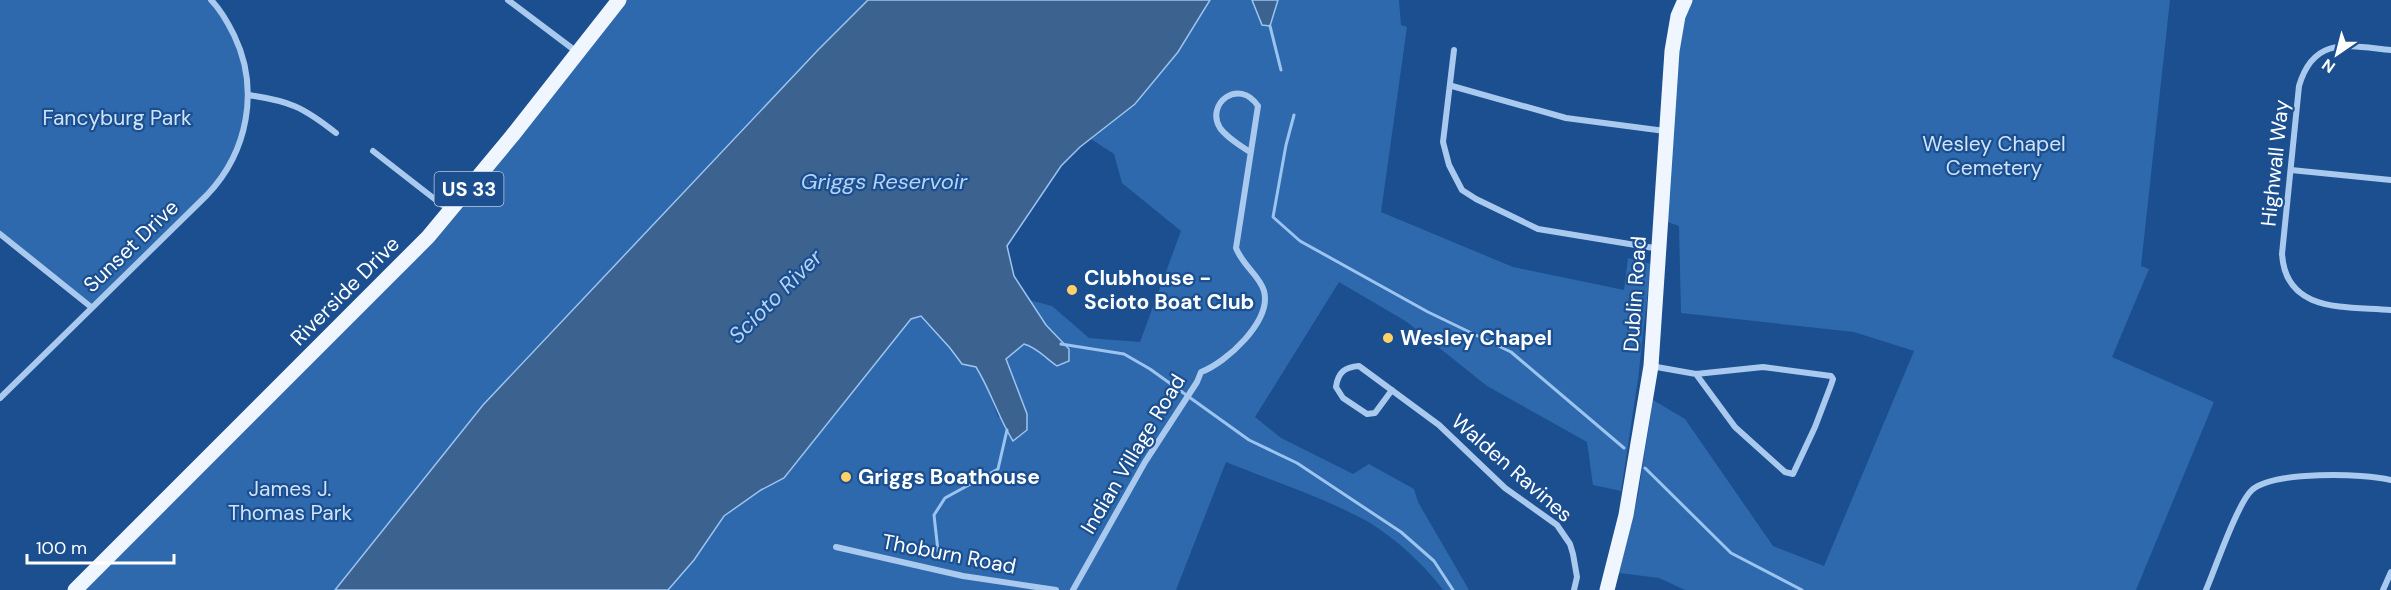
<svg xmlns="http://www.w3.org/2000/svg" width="2391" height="590" font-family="'DM Sans',sans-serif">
<rect width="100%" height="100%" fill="#1b4f8f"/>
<g fill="#2e69ad">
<path d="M 0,0 L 211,0 L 230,27 L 246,73 L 247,117 L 224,176 L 91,307 L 0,234 Z"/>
<path d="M 619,0 L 868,0 L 818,50 L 483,405 L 335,590 L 75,590 L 402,265 Z"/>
<path d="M 1210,0 L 1252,0 L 1256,5 L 1276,0 L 1399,0 L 1401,25 L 1407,27 L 1381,212 L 1513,267 L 1624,290 L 1628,258 L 1651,264 L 1638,379 L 1621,491 L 1593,485 L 1587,442 L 1487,386 L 1407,322 L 1339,282 L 1255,417 L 1281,438 L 1353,474 L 1369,464 L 1414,489 L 1418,502 L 1469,590 L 1443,590 C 1424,564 1388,531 1359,517 C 1319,496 1269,480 1226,462 L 1176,590 L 668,590 L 694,560 L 724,516 L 761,490 L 784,478 L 912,319 L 921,316 L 950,348 L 962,364 L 975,367 L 985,382 L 998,417 L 1027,414 L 1006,359 L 1024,344 L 1036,347 L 1044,358 L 1069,349 L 1046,325 L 1029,300 L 1052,306 L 1089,338 L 1140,342 L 1181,231 L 1122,183 L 1114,154 L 1091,139 L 1136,104 L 1178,52 Z"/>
<path d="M 1686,0 L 2170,0 L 2141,266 L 2149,269 L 2112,357 L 2214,402 L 2136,590 L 1685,590 L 1659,578 L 1619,573 L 1638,495 L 1653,400 L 1685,419 L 1773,546 L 1824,566 L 1914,351 L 1854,332 L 1681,313 L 1679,226 L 1662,220 L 1672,51 Z"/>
</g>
<g fill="#3c6290" stroke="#9cc4f0" stroke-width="1.5">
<path d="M 868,0 L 1210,0 L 1178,52 L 1135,104 L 1080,147 L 1061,166 L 1007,246 L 1014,276 L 1046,325 L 1069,349 L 1069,361 L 1057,366 C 1045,358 1038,348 1024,344 L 1006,359 L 1027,414 L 1027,430 L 1013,441 C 998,417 991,391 976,367 L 962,364 L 950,348 L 921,316 L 911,319 L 784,478 L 761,490 L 724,516 L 694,560 L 668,590 L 335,590 L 483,405 L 818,50 Z"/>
<path d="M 1252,0 L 1278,0 L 1270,26 L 1262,25 Z"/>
</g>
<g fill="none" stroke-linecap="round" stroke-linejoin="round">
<g stroke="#9cc4f0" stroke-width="3">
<path d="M 1270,26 L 1281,70"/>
<path d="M 1294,115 L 1286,145 L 1273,217 L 1300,241 L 1428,312 L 1511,352 L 1624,448"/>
<path d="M 1061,344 L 1124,354 L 1150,369 L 1249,440 L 1297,463 L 1401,532 L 1434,561 L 1453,590"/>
<path d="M 1645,468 L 1731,553 L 1802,590"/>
<path d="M 938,551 L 934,515 L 945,498 L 998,469 L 1007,430"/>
</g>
<g stroke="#a9c9ee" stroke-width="6">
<path d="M 508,0 L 577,52"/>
<path d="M 1454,50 L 1443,142 L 1449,165 L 1462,190 L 1476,199 L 1538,229 L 1660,249"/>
<path d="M 2391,50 C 2349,46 2314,35 2299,86 L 2282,254 C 2286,314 2346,306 2391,310"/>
<path d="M 1452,86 L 1566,118 L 1665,131"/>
<path d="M 248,95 C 290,101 303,107 336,133"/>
<path d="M 373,151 L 450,211"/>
<path d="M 2291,170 L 2391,180"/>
<path d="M 0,234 L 91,307"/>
<path d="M 1651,366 L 1696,374 L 1763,367 L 1831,376 L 1833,379 L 1831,385 L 1815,427 L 1793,474 L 1785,472 L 1735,427 L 1696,374"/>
<path d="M 1392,390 L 1375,413 L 1367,414 L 1343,398 L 1336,387 C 1338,372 1345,367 1359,366 L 1439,425 L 1505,488 L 1557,525 L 1570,544 L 1573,554 L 1577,577 L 1574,590"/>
<path d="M 0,398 L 207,195 C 248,152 260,89 234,35 C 228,23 220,9 211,0"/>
<path d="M 836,547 L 963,576 L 1056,590"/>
<path d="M 1073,590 L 1145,462 L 1197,382 L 1201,372 C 1226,363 1272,321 1264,291 C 1260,276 1243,266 1236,248 L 1258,106 C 1239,77 1205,104 1220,128 C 1227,138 1241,146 1250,152"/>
<path d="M 2206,590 C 2215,569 2238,502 2252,490 C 2273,471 2364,473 2391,480"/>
<path d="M 2383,590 L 2391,572"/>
</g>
<g stroke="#f0f6ff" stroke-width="15">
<path d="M 75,590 L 428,237 L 512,136 L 619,0"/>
<path d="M 1607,590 L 1626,515 L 1651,366 L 1672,51 L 1678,16 L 1685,0"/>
</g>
</g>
<g fill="#ffd166" stroke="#1b4f8f" stroke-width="2">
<circle cx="1072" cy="290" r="6"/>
<circle cx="1388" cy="338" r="6"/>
<circle cx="846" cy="477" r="6"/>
</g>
<g text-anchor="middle" stroke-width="4.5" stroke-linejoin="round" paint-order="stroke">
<rect fill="#1b4f8f" stroke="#bbcadd" stroke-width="1.5" x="434.5" y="172" width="69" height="34" rx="4.5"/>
<g font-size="20" font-weight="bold" fill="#fff">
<text x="469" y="196">US 33</text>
</g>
<g font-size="21" fill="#cfe3fa" stroke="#1b4f8f">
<text x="117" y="125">Fancyburg Park</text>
<text x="1994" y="151">Wesley Chapel<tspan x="1994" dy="24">Cemetery</tspan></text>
<text x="290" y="496">James J.<tspan x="290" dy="24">Thomas Park</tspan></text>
</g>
<g font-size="21" fill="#fff" stroke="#1b4f8f">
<text transform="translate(2275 163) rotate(-84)" y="7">Highwall Way</text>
<text transform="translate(131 246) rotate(-44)" y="7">Sunset Drive</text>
<text transform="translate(345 291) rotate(-45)" y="7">Riverside Drive</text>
<text transform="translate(1635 294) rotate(-86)" y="7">Dublin Road</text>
<text transform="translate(1133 454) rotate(-59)" y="7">Indian Village Road</text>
<text transform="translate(1512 468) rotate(41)" y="7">Walden Ravines</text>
<text transform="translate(949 554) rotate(11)" y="7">Thoburn Road</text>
</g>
<g font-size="21" font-weight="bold" fill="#fff" stroke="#1b4f8f" text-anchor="start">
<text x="1084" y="285">Clubhouse -<tspan x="1084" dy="24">Scioto Boat Club</tspan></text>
<text x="1400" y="345">Wesley Chapel</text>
<text x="858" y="484">Griggs Boathouse</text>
</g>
<g font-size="22" font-style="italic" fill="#b5d3f5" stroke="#1b4f8f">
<text x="884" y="189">Griggs Reservoir</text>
<text transform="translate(775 296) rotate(-45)" y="8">Scioto River</text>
</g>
</g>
<g transform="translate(2337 54) rotate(215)" stroke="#1b4f8f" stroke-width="4.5" paint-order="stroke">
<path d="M0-4.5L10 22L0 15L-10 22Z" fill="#ffffff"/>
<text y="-9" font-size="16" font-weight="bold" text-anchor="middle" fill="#ffffff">N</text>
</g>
<path d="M27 554v9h147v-9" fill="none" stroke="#ffffff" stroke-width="3"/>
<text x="36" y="554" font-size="18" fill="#ffffff" stroke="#1b4f8f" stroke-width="4.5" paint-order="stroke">100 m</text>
</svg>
